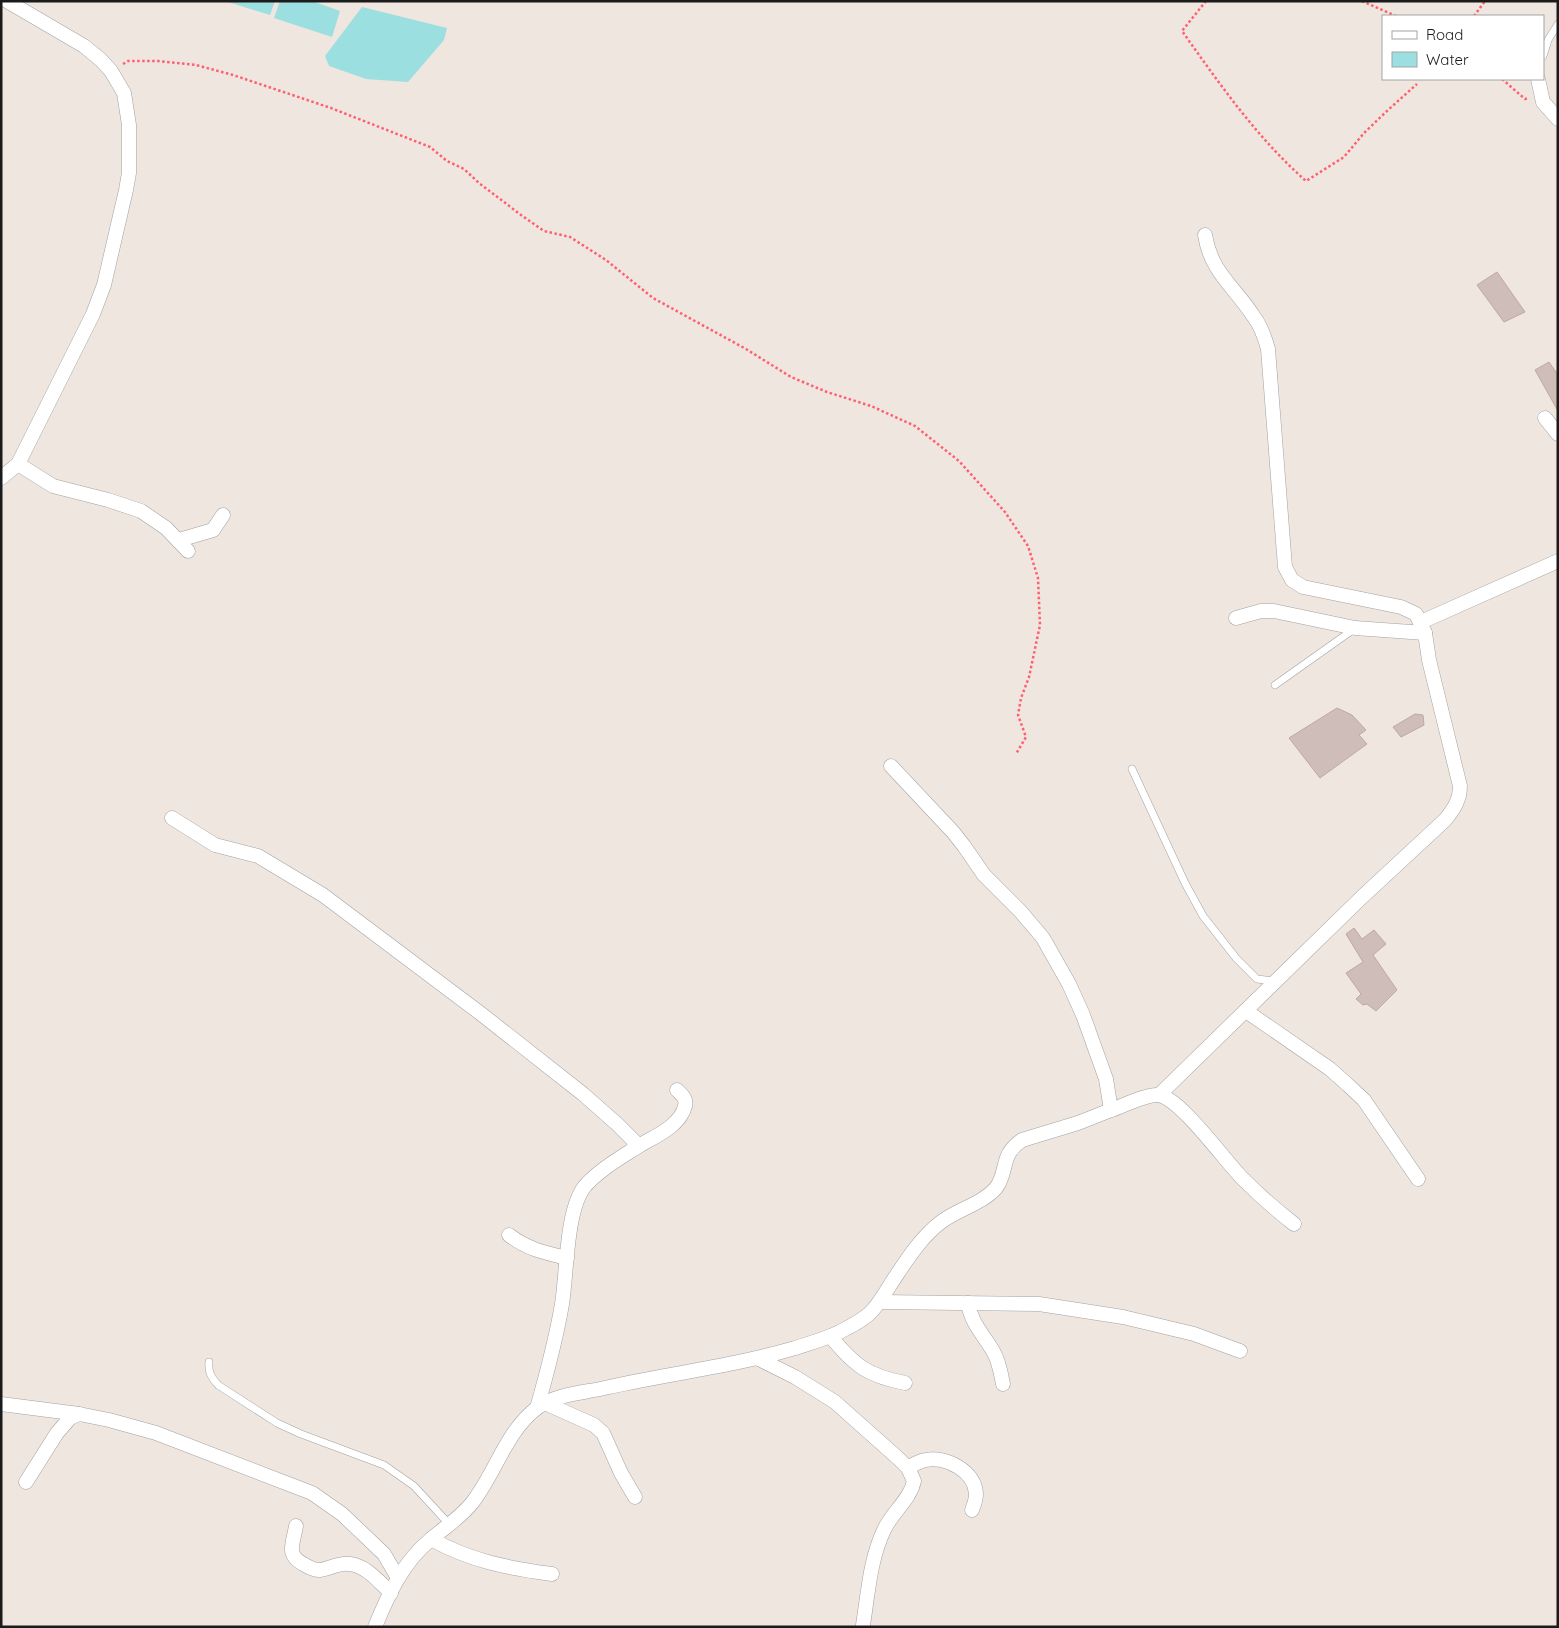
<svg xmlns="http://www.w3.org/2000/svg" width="1559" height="1628" font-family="Quicksand,sans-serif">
<rect width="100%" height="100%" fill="#eee6df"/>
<g fill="#9bdfe0">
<path d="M 225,1 L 275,1 L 270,15 Z"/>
<path d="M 280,1 L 312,1 L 340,11 L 332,37 L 274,18 Z"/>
<path d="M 362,7 L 447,28 L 444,40 L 408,82 L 366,79 L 329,66 L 325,56 Z"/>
</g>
<g fill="#cebdb8" stroke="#c1a8a1">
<path d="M 1497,272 L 1525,312 L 1504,322 L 1477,285 Z"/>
<path d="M 1549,362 L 1558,375 L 1558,411 L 1535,370 Z"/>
<path d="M 1337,708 L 1352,715 L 1366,730 L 1359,735 L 1367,744 L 1320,778 L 1289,738 Z"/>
<path d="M 1415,714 L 1423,715 L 1424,725 L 1401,737 L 1393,727 Z"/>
<path d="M 1354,928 L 1362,939 L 1374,930 L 1386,944 L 1373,955 L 1397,990 L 1376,1011 L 1367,1004 L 1363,1005 L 1356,999 L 1361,994 L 1346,973 L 1363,962 L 1346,934 Z"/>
</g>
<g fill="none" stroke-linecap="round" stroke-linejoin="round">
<defs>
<g id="service">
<path d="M 1543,56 L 1548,40 L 1558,24"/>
<path d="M 1275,685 L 1354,629"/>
<path d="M 1132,769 L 1185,883 L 1203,916 L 1236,958 L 1257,979 L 1275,981"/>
<path d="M 209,1362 C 208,1372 211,1377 218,1385 L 277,1423 L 301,1434 L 384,1465 L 414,1486 L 450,1525"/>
</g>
<g id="minor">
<path d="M 1538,79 L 1543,102 L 1558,119"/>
<path d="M 1545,418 L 1558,434"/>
<path d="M 18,464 L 53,486 L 108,500 L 141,511 L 166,528 L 188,551"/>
<path d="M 1,478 L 18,464 L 93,314 L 104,285 L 126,190 L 129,173 L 129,125 L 124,93 L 111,71 L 101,60 L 84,46 L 7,1"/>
<path d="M 179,540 L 213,530 L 223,515"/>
<path d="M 1236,618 L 1261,611 L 1274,611 L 1355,628 L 1425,633"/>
<path d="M 1421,622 L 1558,561"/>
<path d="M 172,818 L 215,845 L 258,856 L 323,895 L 480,1013 L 583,1094 L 617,1124 L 639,1146"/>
<path d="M 1246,1011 L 1330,1069 L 1348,1085 L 1364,1100 L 1418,1179"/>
<path d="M 1159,1095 L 1362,897 L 1445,820 C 1454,809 1460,800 1460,786 L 1429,660 L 1425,633 L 1416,614 L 1401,607 L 1303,587 L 1292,580 L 1285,567 L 1268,349 C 1265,338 1261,326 1254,317 C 1235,287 1211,273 1205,235"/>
<path d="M 1111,1110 C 1123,1106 1146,1094 1159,1095 C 1181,1099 1225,1161 1242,1178 C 1259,1195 1276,1210 1294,1224"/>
<path d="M 509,1235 C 527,1249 545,1253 567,1258"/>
<path d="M 880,1302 L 1039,1304 L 1123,1317 L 1194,1334 L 1240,1351"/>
<path d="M 968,1303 C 971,1323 983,1334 993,1351 C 999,1361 1001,1373 1003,1384"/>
<path d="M 831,1337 C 855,1366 868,1376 905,1383"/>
<path d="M 759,1359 L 795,1377 L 835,1402 L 899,1459 L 908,1468 L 914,1481 C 910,1500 892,1512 884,1530 C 870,1559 868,1594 863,1625"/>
<path d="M 545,1403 L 594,1425 L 603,1433 L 621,1473 L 635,1497"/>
<path d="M 1,1404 L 79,1414"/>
<path d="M 537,1408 C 547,1373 556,1339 562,1304 C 567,1273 566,1209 585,1186 C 599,1170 620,1158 637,1147 C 653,1137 680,1127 685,1106 C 687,1099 682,1095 677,1090"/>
<path d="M 908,1468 C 914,1464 919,1461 926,1460 C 946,1456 975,1471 976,1494 C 976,1499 974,1505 972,1510"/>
<path d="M 26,1482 L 57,1433 L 70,1418 L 79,1414 L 109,1420 L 156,1433 L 312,1493 L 342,1514 L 384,1554 L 398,1578"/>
<path d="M 296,1526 C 293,1545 285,1555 305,1565 C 310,1568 314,1570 320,1570 C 330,1569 339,1562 350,1564 C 367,1566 379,1582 391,1593"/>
<path d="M 431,1539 C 471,1561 507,1568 552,1574"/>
<path d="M 375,1627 C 388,1595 403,1562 430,1540 C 445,1527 460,1518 472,1503 C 496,1472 506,1431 538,1407 C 555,1395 580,1393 600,1389 C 665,1374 731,1367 795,1348 C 813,1342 831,1338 847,1328 C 855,1324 863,1319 869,1314 C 879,1305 885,1293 892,1282 C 906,1261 921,1237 941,1222 C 958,1209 982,1204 996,1188 C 1009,1170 999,1156 1022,1140 L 1078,1123 L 1111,1110 L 1106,1079 L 1083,1015 L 1069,984 L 1043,938 L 1021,912 L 984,875 L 964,846 L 953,832 L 891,766"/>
</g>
</defs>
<use href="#service" stroke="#a2a2a2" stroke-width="8"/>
<use href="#minor" stroke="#a2a2a2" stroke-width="15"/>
<g stroke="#ff5f70" stroke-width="2.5" stroke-dasharray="2.5 2.5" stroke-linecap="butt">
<path d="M 1206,1 L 1182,31 C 1219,83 1257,138 1306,181 L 1344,157 L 1364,133 L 1388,110 L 1417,84"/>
<path d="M 1362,1 L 1396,16"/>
<path d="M 1474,16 L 1485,1"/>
<path d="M 123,64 L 128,61 L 158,61 L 196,65 L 233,75 L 331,108 L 430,147 L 447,161 L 464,169 L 479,183 L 521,215 L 544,231 L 570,237 L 606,260 L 653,298 L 746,349 L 791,377 L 827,392 L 871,406 L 915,426 L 959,461 L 1005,512 L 1028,546 L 1038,578 L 1040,625 L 1029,677 L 1021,698 L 1018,715 L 1026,737 L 1016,754"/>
<path d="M 1502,79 L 1525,99 L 1528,98"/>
</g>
<use href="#service" stroke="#fff" stroke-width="7"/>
<use href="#minor" stroke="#fff" stroke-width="14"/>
</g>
<rect width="1559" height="1628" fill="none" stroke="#1b1b1b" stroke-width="5"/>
<rect x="1382" y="15" width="162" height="65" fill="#ffffff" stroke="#a4a4a4"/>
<rect x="1392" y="31" width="25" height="8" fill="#ffffff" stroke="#a4a4a4"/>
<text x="1426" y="40" font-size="15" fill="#1b1b1b">Road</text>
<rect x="1392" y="52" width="25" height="15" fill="#9bdfe0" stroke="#a4a4a4"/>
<text x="1426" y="65" font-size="15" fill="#1b1b1b">Water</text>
</svg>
